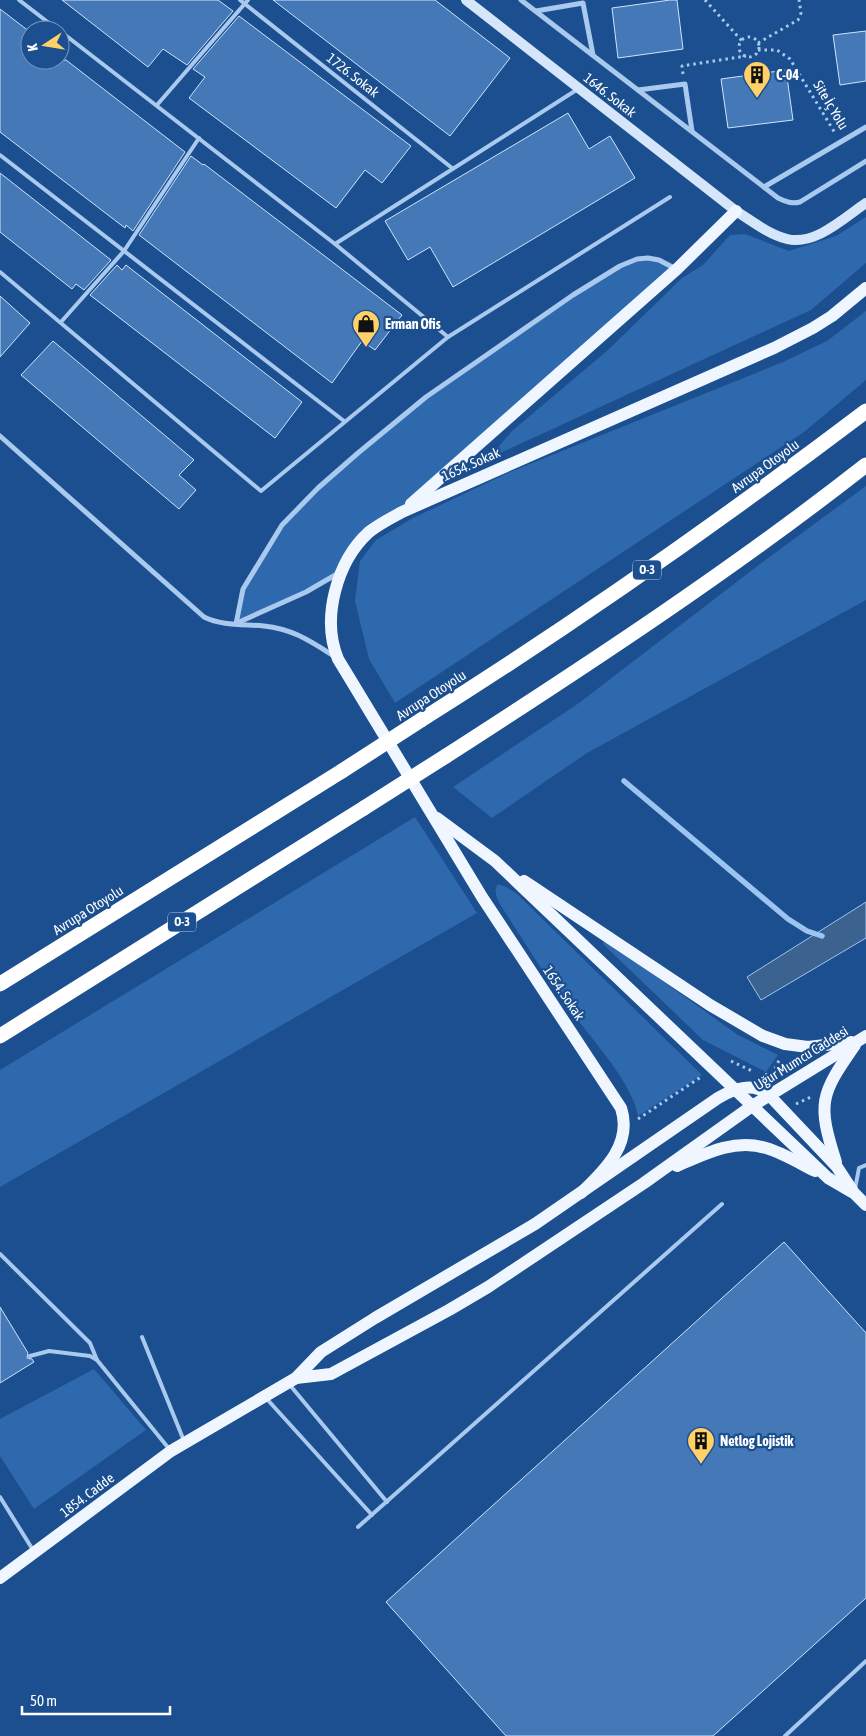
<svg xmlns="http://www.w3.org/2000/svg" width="866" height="1736" font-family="'Asap Condensed',sans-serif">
<rect width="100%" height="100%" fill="#1b4f8f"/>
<g fill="#2e69ad">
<path d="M 866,217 L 866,263 L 811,310 L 498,454 L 495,451 L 512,431 L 608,350 L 682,278 L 703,265 L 730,235 L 745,234 L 789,251 L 836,236 Z"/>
<path d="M 648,258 L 677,269 L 402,511 L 385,521 L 340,573 L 236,624 L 243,589 L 282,525 L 318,488 L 426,397 L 621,265 Z"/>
<path d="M 866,311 L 866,380 L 804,432 L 395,703 L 369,659 L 355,601 L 360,561 L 376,540 L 413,518 L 510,472 L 783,362 L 827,341 Z"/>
<path d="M 866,486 L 866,600 L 587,753 L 492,818 L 453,787 L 579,703 L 760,564 Z"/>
<path d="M 415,817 L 477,913 L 0,1187 L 0,1070 Z"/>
<path d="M 498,884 L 506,887 L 516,893 L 702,1075 L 638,1116 C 632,1081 588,1035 566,1005 C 544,974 524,941 503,909 C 499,902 492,892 498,884 Z"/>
<path d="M 604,940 L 607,941 L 738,1035 L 778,1055 L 766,1072 L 703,1040 L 603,944 Z"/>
<path d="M 94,1369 L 146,1430 L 34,1509 L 0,1456 L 0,1419 Z"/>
</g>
<path fill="#3c6290" stroke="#9cc4f0" d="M 866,902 L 866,938 L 761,1000 L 747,977 Z"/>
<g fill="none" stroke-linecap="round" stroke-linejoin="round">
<path stroke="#9cc4f0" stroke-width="5.5" d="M 624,781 L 788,919 L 807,931 L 822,936"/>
</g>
<g fill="#4478b7" stroke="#cfe3fa">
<path d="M 62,0 L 218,0 L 233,11 L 187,65 L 163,49 L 148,67 Z"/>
<path d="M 273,0 L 435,0 L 510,58 L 450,136 Z"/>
<path d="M 670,0 L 677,0 L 683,49 L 618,58 L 612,8 Z"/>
<path d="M 0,9 L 30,32 L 30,60 L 66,60 L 185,152 L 133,231 L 126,225 L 125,228 L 0,132 Z"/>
<path d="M 239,16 L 411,146 L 382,183 L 365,170 L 336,208 L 189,98 L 205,77 L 193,69 Z"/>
<path d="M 866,31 L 866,81 L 840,85 L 833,35 Z"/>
<path d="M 786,70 L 793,120 L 728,128 L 721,79 Z"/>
<path d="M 568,113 L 589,149 L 610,136 L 635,178 L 453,287 L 430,247 L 408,260 L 385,221 Z"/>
<path d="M 191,156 L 203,165 L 204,164 L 402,315 L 375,350 L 362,341 L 332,383 L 139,235 Z"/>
<path d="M 0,173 L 111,260 L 84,290 L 76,284 L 72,289 L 0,232 Z"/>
<path d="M 117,265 L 122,270 L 126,265 L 302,402 L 275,438 L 90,295 Z"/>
<path d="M 0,296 L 30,323 L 0,357 Z"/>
<path d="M 53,341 L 194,460 L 179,475 L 196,490 L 179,509 L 21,375 Z"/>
<path d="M 784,1242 L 866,1333 L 866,1598 L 713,1736 L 506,1736 L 386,1602 Z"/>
<path d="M 0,1307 L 28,1353 L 27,1358 L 32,1359 L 34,1362 L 0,1383 Z"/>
</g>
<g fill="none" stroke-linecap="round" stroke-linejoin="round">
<g stroke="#a9c9ee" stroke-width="3" stroke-dasharray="2.5 4" stroke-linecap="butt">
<path d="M 705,0 L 742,41"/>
<circle cx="749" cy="47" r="10"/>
<path d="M 758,43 L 798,20 L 801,13 L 799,0"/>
<path d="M 758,50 L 777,50 L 790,59 L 835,133"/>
<path d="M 683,74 L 682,66 L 746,56"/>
<path d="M 731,1061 L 752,1071"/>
<path d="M 765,1075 L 773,1073 L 780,1058"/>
<path d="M 796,1104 L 811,1097"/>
<path d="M 638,1119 L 701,1077"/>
</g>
<g stroke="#a9c9ee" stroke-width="4">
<path d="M 19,0 L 58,30"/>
<path d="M 240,0 L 452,168"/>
<path d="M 60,31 L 335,244 L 448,337 L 670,197"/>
<path d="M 157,105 L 248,0"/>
<path d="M 0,155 L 344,421"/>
<path d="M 335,244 L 578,89"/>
<path d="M 0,272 L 261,491 L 448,337"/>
<path d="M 61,322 L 124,251 L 199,138"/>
<path d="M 855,1189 L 859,1168 L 866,1165"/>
<path d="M 0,1254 L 90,1343 L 97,1360"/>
<path d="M 142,1337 L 184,1441"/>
<path d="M 30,1356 L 49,1351 L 90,1356 L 97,1360 L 170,1450"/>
<path d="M 289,1384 L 387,1502"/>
<path d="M 266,1398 L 372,1515"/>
<path d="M 0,1497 L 33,1550"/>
<path d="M 358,1527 L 722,1204"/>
<path d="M 785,1736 L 866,1661"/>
</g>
<g stroke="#a9c9ee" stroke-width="5">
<path d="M 521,0 L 778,198 C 786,202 792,204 800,202 L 866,161"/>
<path d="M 536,11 L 583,3 L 593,55"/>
<path d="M 638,90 L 685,84 L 692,131"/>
<path d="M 764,187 L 866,127"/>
<path d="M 0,436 L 204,617 C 222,626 244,624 264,626 C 293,629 310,641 334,656"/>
<path d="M 237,623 L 306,592 L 337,574"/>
<path d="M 236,624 L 243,589 L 282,525 L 318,488 L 358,453 L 426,397 L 573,295 L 620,266 L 637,259 L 648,258 L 659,260 L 676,269"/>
</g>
<path stroke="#d6e6fa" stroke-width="10" d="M 466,0 L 736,211 C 752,221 768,234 787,239 C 815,246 844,218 866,203"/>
<g stroke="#f0f6ff" stroke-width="12">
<path d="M 411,504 L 677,269 L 736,211"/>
<path d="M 437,818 L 495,861 L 828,1178 L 852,1192"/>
<path d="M 524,881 L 710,1005 L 763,1036 L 785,1044 L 808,1047 L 851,1042"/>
<path d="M 836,1162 C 817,1103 820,1095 855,1045"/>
<path d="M 677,1166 C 704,1154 735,1138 766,1148 C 783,1153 799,1163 815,1171"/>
<path d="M 581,1193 C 604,1171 633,1144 621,1108 L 482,897 L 338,659 C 321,618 337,561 369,532 C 379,524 391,518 402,512 L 774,348 L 813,328 L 832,316 L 866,288"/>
<path d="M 296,1378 L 331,1374 L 449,1310 L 488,1287 L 644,1183 L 752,1106 L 866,1036"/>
<path d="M 0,1578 L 171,1451 L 296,1378 L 321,1352 L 375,1318 L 535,1224 L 718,1098 C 735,1088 753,1082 769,1095 L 837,1167 L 854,1193 L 866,1205"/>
</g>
<g stroke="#fff" stroke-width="15">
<path d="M 421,720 C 574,624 722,520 866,411"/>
<path d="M 446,756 C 589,664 732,570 866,465"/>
<path d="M 0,984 L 342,771"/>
<path d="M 0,1036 L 364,808"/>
</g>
<g stroke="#fff" stroke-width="15">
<path d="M 342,771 L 421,720"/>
<path d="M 364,808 L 446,756"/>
</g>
</g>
<defs>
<symbol id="building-pin" viewBox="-11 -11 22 30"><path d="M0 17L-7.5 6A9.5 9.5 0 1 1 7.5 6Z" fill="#ffd166" stroke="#1b4f8f"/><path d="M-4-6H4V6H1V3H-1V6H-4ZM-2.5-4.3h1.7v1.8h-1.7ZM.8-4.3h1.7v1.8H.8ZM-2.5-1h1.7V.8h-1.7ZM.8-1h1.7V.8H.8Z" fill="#111"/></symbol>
<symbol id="shop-pin" viewBox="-11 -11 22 30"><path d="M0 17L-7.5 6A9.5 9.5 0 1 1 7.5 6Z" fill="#ffd166" stroke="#1b4f8f"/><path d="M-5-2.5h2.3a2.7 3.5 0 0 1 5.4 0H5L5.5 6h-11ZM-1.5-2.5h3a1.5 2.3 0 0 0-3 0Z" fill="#111"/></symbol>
</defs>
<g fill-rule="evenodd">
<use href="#building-pin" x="741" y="59" width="32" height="43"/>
<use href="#shop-pin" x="350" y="308" width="32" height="43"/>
<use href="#building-pin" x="685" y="1425" width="32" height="43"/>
</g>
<g text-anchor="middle" stroke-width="4.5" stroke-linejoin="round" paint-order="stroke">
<g fill="#1b4f8f" stroke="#bbcadd" stroke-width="1">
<rect x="633" y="560.5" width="28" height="19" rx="4"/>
<rect x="168" y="912.5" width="28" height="19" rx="4"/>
</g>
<g font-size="12" font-weight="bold" fill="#fff">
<text x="647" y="574">O-3</text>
<text x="182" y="926">O-3</text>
</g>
<g font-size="14" fill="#fff" stroke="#1b4f8f">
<text transform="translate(353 75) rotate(38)" y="5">1726. Sokak</text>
<text transform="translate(610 95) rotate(38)" y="5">1646. Sokak</text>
<text transform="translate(831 105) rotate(59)" y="5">Site İç Yolu</text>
<text transform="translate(471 464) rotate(-24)" y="5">1654. Sokak</text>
<text transform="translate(765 466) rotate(-36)" y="5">Avrupa Otoyolu</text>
<text transform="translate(431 695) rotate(-33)" y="5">Avrupa Otoyolu</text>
<text transform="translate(88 910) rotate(-32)" y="5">Avrupa Otoyolu</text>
<text transform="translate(564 993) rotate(56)" y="5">1654. Sokak</text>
<text transform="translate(801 1058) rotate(-32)" y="5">Uğur Mumcu Caddesi</text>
<text transform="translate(87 1495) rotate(-37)" y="5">1854. Cadde</text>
</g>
<g font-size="14" font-weight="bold" fill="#fff" stroke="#1b4f8f" text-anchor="start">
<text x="776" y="80">C-04</text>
<text x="385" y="329">Erman Ofis</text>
<text x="720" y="1446">Netlog Lojistik</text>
</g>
</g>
<g transform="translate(45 45) rotate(258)"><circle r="24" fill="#1b4f8f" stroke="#7695bc"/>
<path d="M0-4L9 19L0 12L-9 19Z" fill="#ffd166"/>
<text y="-8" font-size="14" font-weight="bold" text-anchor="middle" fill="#ffffff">K</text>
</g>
<path d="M22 1706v8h148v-8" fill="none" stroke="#ffffff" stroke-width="2.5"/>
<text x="30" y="1706" font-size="15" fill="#ffffff" stroke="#1b4f8f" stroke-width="4" paint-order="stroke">50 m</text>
</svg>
